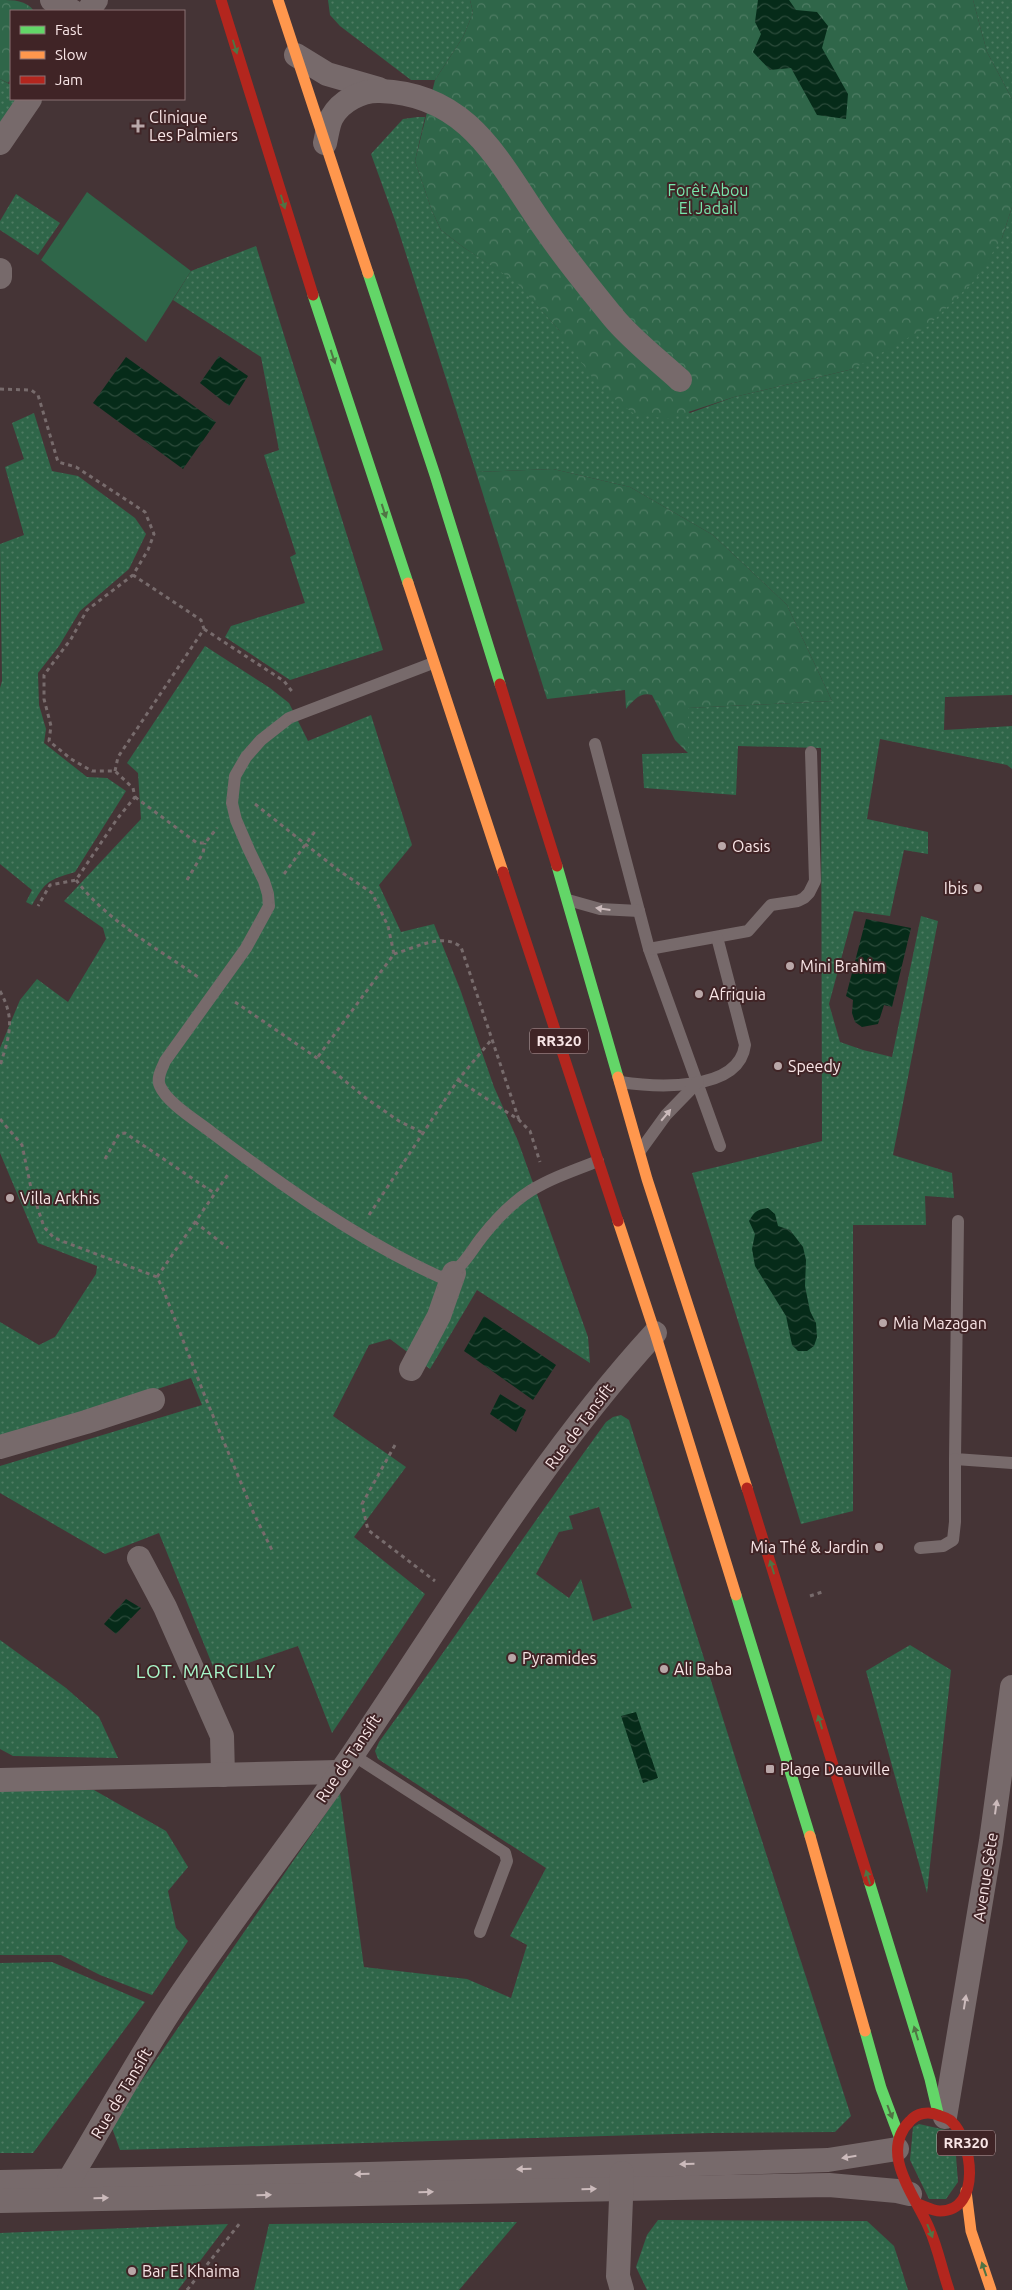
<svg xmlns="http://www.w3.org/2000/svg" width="1012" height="2290" font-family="Ubuntu,sans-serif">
<defs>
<pattern id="grass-dots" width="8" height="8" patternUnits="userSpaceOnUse" patternTransform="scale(1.25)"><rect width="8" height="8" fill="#2f6649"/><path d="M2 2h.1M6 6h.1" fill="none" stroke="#4e7c63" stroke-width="1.8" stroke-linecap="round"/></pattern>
<pattern id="forest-crowns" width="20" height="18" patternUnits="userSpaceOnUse" patternTransform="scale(1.25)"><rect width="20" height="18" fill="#2f6649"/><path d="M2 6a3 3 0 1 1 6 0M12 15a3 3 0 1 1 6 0" fill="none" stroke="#4e7c63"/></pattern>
<pattern id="water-waves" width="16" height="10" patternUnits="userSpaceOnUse" patternTransform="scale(1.25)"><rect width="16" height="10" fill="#062b19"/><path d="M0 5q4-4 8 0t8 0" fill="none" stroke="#2b4a3a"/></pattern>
</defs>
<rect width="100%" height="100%" fill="#453436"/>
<g fill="url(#grass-dots)" fill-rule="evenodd">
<path d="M 328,0 L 470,0 L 473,13 L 463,37 L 435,80 L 411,80 L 340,26 L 330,15 Z"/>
<path d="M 973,0 L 1012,0 L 1012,99 L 987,52 Z"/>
<path d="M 0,79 L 11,85 L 11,99 L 23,99 L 0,135 Z"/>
<path d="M 418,117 L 425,117 L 415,161 L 432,211 L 441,230 L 463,247 L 516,281 L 559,330 L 690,413 L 734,397 L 853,369 L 1002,238 L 1012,207 L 1012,695 L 945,697 L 944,730 L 1012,726 L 1012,769 L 1007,765 L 880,739 L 867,819 L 928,832 L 928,854 L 904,850 L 890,916 L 854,911 L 829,1004 L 840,1042 L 863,1050 L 892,1057 L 921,916 L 938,921 L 893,1155 L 952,1173 L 954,1198 L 925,1196 L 926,1225 L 853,1225 L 853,1511 L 801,1524 L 692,1173 L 822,1141 L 821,748 L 738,746 L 736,795 L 644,788 L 642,754 L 688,753 L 688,708 L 832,701 L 787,605 L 713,535 L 630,487 L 553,469 L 476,472 L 396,223 L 371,154 L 403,119 Z"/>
<path d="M 16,194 L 60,223 L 38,255 L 0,230 L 0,221 Z"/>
<path d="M 256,246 L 383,650 L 290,680 L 225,637 L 231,626 L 305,603 L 290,557 L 296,554 L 264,455 L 279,450 L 261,357 L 173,300 L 191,271 Z"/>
<path d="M 34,413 L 52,471 L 78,476 L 135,518 L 146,534 L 129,569 L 80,611 L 59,646 L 38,673 L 39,705 L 46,729 L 44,743 L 87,777 L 107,778 L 126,791 L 75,872 C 48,880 46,881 32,905 L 26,902 L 32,890 L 0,864 L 0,688 L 2,681 L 0,544 L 24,535 L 5,467 L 24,459 L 12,423 Z"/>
<path d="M 205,646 L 270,688 L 289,703 L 308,741 L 371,715 L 412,845 L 379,885 L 401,932 L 434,924 L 460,989 L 494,1087 L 518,1141 L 588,1337 L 590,1363 L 477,1290 L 430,1369 L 390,1339 L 369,1345 L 333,1416 L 406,1467 L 354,1537 L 425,1594 L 332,1733 L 298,1646 L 216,1674 L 159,1533 L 105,1554 L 0,1493 L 0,1466 L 202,1405 L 191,1378 L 59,1421 L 0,1437 L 0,1322 L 39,1345 L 55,1337 L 96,1274 L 97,1266 L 38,1243 L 0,1153 L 0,1048 L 20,1000 L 37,979 L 68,1002 L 106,939 L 103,928 L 64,901 L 141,819 L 138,773 L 127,763 Z"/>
<path d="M 621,1415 L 629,1420 L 741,1776 L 851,2116 L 835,2132 L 711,2133 L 120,2150 L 111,2125 L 340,1793 L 364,1967 L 467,1979 L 511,1998 L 527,1945 L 510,1936 L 546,1868 L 378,1759 L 375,1751 L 379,1742 C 456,1637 529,1528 606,1422 L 613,1417 ZM 599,1507 L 632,1608 L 593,1621 L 581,1579 L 569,1598 L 536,1574 L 559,1532 L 573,1529 L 569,1516 Z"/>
<path d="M 0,1640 L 66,1688 L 99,1717 L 118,1758 L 13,1756 L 0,1749 Z"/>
<path d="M 910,1645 L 951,1670 L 927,1893 L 866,1671 Z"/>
<path d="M 0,1789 L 94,1790 L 166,1831 L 188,1867 L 168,1891 L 176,1928 L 188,1941 L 152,1995 L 100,1975 L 61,1955 L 0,1955 Z"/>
<path d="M 52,1962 L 145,2002 L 33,2153 L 0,2153 L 0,1963 Z"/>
<path d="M 919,2124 L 946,2130 L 956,2156 L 958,2182 L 946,2199 L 929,2199 L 910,2160 L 913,2127 Z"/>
<path d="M 658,2220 L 867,2221 L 894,2246 L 908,2290 L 647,2290 L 636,2267 L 647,2235 Z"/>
<path d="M 517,2222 L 459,2290 L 254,2290 L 269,2224 Z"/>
<path d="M 228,2224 L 178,2290 L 0,2290 L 0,2233 Z"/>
</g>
<g fill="url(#forest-crowns)">
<path d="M 0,0 C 14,0 26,0 34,11 L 11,11 L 11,78 L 8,83 L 0,79 Z"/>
<path d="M 470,0 L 973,0 L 987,52 L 1012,99 L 1012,207 L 1002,238 L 975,280 L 927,327 L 853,369 L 734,397 L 667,419 L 633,413 L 599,387 L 559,330 L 516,282 L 463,247 L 441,230 L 432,211 L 415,161 L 435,80 L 463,37 L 473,13 Z"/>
<path d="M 553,469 L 630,487 L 713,535 L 787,605 L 832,701 L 688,708 L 688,753 L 675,740 L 652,695 C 640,692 634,700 626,709 L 625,690 L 547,699 L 476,472 Z"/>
</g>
<path fill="#2f6649" d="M 87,192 L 191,271 L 146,342 L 41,260 Z"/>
<g fill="url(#water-waves)">
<path d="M 758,0 L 789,0 L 796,10 L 817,12 L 828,26 L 822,48 L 848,94 L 846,119 L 817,115 L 791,68 L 770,70 L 753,52 L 761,34 L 755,22 Z"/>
<path d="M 219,356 L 248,376 L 229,406 L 200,383 Z"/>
<path d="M 126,357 L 216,422 L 183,469 L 93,403 Z"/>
<path d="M 866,919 L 911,928 L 892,1007 L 884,1005 L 878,1024 L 862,1027 L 855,1022 L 852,1013 L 853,1000 L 846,996 Z"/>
<path d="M 768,1208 L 775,1214 L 778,1226 L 790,1230 L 803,1247 L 806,1260 L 805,1286 L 810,1311 L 816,1323 L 817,1337 L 814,1346 L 807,1351 L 798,1351 L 792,1345 L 786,1316 L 755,1266 L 752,1249 L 755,1234 L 749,1221 C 754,1212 758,1209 768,1208 Z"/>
<path d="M 484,1316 L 556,1365 L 533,1400 L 464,1351 Z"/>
<path d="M 500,1394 L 526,1410 L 516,1432 L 490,1414 Z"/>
<path d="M 126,1599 L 141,1608 L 116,1634 L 104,1624 Z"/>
<path d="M 636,1712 L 658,1778 L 643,1783 L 621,1716 Z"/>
</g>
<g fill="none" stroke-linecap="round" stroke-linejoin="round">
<g stroke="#776b6c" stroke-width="3" stroke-dasharray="4 4" stroke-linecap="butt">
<path d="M 0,389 L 31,390 L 38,395 L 58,462 L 76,467 L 145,512 L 154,534 L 148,550 L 133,575 L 87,610 L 71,639 L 44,675 L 44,699 L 51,726 L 49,741 L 71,759 L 92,771 L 115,771 L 133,788 L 135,797 L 117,819 L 76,880 L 50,885 L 38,906"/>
<path d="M 204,629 L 284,681 L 294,694"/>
<path d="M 115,771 L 118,757 L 204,629 L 201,620 L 133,575"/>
<path d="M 135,797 L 197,843 L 205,843 L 217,828"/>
<path d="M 255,804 L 338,870 L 372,893 L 388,926 L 394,954 L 317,1058"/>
<path d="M 284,874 L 316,830"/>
<path d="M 76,880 C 107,921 157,948 198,977"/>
<path d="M 187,880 L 203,853 L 205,843"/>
<path d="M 394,954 C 415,948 443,932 461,947 L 519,1120"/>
<path d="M 0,991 C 16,1020 9,1036 0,1066"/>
<path d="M 235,1002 L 317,1058 L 367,1099 L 399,1121 L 423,1133"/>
<path d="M 458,1080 L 519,1120 L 530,1131 L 540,1162"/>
<path d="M 0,1119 L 22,1145 L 31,1188 L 44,1227 L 54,1238 L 157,1277 L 163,1289 L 206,1399 L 254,1514 L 273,1552"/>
<path d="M 105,1159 L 119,1134 L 125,1133 L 214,1193"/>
<path d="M 369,1215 L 458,1080 L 492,1039"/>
<path d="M 195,1222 L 228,1248"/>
<path d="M 157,1277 L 229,1173"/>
<path d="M 395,1445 L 362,1504 L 368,1530 L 435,1581"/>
<path d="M 810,1596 L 822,1592"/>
<path d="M 187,2290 L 240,2223"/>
</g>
<g stroke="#776a6b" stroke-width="12">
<path d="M 433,663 L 289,718 L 261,740 L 246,757 L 235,776 L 232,803 L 236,820 L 249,850 L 264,881 L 268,894 L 269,906 L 246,948 L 165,1061 C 162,1069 156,1078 160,1086 C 167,1103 197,1121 211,1132 C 283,1186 358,1240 440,1277 C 460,1274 470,1252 482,1237 C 520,1189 543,1182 598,1161"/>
<path d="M 595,744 L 649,949 L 720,1146"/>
<path d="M 568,900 L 600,909 L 639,911"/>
<path d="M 649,949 L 748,931 L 771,905 L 798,901 L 804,898 L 809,893 L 815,881 L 811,752"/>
<path d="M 620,1082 C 654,1087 739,1093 745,1045 L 717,937"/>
<path d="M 640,1151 L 666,1115 L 698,1082"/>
<path d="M 958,1221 L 955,1459 L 1012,1463"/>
<path d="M 920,1548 L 943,1546 L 953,1540 L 955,1522 L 955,1459"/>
<path d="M 353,1755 L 505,1853 L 507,1861 L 480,1932"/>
</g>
<g stroke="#776a6b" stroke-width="24">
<path d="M 52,0 L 72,11"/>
<path d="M 88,11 L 96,0"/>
<path d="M 296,55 L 327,74 L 379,89"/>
<path d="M 0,143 L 30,99"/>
<path d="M 325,143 C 327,135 328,124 332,117 C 341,101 362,90 380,91 C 473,94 501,168 548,233 C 568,262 591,290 613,317 C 631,339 658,360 680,380"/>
<path d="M 0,270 L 0,277"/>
<path d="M 411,1369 L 439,1316 L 454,1273"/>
<path d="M 0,1447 L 86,1422 L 153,1400"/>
<path d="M 139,1558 L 165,1607 L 222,1736 L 223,1775"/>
<path d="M 0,1780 L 338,1772"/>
<path d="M 945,2117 L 991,1841 L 1012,1687"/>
<path d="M 0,2182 L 368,2174 L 828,2160 L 897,2149"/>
<path d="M 69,2199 L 69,2180 C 103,2124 134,2066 170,2011 C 228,1923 294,1841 353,1754 C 450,1611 538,1461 655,1333"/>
<path d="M 0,2201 L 829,2185 L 897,2191 L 910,2194"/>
<path d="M 622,2290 L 618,2276 L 622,2173"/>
</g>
<g stroke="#63d668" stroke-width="11">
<path d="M 368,273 L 435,475 L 500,684"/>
<path d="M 313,295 L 408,583"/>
<path d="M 557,866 L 618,1077"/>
<path d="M 736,1595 L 810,1836"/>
<path d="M 869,1881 L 930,2079 L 938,2113"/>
<path d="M 865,2031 L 881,2088 L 899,2136"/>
</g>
<g stroke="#ff974d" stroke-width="11">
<path d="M 278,0 L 368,273"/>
<path d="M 408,583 L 503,872"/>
<path d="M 618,1077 L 647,1179 L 747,1488"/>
<path d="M 618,1221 L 655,1333 L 736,1595"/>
<path d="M 810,1836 L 865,2031"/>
<path d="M 966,2191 L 971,2231 L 991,2290"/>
</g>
<g stroke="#b3261e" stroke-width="11">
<path d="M 221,0 L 313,295"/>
<path d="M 500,684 L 557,866"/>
<path d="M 503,872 L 618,1221"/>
<path d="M 747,1488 L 869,1881"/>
<path d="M 918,2204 C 924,2206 933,2211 940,2211 C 982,2211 973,2141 951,2121 C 948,2118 942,2117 938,2115 C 928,2111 917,2113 910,2121 C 878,2153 916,2197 929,2228 C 938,2248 942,2270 949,2290"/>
</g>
</g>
<defs><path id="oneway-solid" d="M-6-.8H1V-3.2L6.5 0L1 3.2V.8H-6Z" transform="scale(1.25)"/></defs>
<g fill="#507444">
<use href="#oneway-solid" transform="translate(235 47) rotate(73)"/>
<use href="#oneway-solid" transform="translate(283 202) rotate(73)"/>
<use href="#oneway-solid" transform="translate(333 357) rotate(72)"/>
<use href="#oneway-solid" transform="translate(384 511) rotate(72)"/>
<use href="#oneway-solid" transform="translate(772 1567) rotate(-107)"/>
<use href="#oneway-solid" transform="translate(820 1722) rotate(-107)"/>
<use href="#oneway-solid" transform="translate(868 1877) rotate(-107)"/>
<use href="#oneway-solid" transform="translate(916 2033) rotate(-107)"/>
<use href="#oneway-solid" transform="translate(890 2112) rotate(69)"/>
<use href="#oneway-solid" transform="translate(930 2231) rotate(68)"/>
<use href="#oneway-solid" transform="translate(984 2269) rotate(-109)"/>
</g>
<g fill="#cbbabb">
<use href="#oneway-solid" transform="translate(603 909) rotate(-172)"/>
<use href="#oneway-solid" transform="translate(666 1115) rotate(-50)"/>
<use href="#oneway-solid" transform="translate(996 1807) rotate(-82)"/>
<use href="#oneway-solid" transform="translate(965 2002) rotate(-81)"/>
<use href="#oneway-solid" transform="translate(849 2157) rotate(171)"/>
<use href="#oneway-solid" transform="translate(687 2164) rotate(178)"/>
<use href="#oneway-solid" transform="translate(524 2169) rotate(178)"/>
<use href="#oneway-solid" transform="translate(362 2174) rotate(179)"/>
<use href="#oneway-solid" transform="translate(589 2189) rotate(-1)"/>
<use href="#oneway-solid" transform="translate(426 2192) rotate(-1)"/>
<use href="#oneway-solid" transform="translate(264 2195) rotate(-1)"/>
<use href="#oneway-solid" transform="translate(101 2198) rotate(-1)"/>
</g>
<g fill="#b9a7a8" stroke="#402426" stroke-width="2">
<path d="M135.5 118.5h5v5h5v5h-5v5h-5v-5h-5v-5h5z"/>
<circle cx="722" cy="846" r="5"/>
<circle cx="978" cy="888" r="5"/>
<circle cx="790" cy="966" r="5"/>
<circle cx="699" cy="994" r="5"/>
<circle cx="778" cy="1066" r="5"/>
<circle cx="10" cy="1198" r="5"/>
<circle cx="883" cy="1323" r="5"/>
<circle cx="879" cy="1547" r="5"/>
<circle cx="512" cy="1658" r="5"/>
<circle cx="664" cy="1669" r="5"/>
<rect x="765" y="1764" width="10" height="10" rx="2.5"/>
<circle cx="132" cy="2271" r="5"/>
</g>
<g text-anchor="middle" stroke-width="4" stroke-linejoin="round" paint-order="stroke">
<g fill="#402426" stroke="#c1abac" stroke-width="1">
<rect x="530" y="1028.5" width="58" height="25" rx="4"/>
<rect x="937" y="2130.5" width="58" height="25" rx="4"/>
</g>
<g font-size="15" font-weight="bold" fill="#f8e5e6">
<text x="559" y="1046">RR320</text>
<text x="966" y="2148">RR320</text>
</g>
<g font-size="16" fill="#f8e5e6" stroke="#402426" text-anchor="start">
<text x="149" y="123">Clinique<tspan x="149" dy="18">Les Palmiers</tspan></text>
<text x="732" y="852">Oasis</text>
<text x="968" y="894" text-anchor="end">Ibis</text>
<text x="800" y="972">Mini Brahim</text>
<text x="709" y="1000">Afriquia</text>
<text x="788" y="1072">Speedy</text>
<text x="20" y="1204">Villa Arkhis</text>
<text x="893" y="1329">Mia Mazagan</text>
<text x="869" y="1553" text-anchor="end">Mia Thé &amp; Jardin</text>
<text x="522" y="1664">Pyramides</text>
<text x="674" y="1675">Ali Baba</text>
<text x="780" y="1775">Plage Deauville</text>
<text x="142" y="2277">Bar El Khaima</text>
</g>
<g font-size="16" fill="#78e5ab" stroke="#402426">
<text x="708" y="196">Forêt Abou<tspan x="708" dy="18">El Jadail</tspan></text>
</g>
<g font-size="16" fill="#f8e5e6" stroke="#402426">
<text transform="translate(579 1426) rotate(-53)" y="6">Rue de Tansift</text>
<text transform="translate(348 1758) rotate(-56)" y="6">Rue de Tansift</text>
<text transform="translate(985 1877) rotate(-81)" y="6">Avenue Sète</text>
<text transform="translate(121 2093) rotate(-59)" y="6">Rue de Tansift</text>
</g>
<g font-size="19" letter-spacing="1" fill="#a8f7ca" stroke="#402426">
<text x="206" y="1678">LOT. MARCILLY</text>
</g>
</g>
<rect x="10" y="10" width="175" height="90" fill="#402426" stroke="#8a7173"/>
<rect x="20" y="26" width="25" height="8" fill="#63d668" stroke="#8a7173"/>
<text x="55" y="35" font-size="15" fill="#f8e5e6">Fast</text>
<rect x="20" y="51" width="25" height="8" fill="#ff974d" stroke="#8a7173"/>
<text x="55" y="60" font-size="15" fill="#f8e5e6">Slow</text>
<rect x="20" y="76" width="25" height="8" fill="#b3261e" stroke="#8a7173"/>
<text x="55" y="85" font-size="15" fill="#f8e5e6">Jam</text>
</svg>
